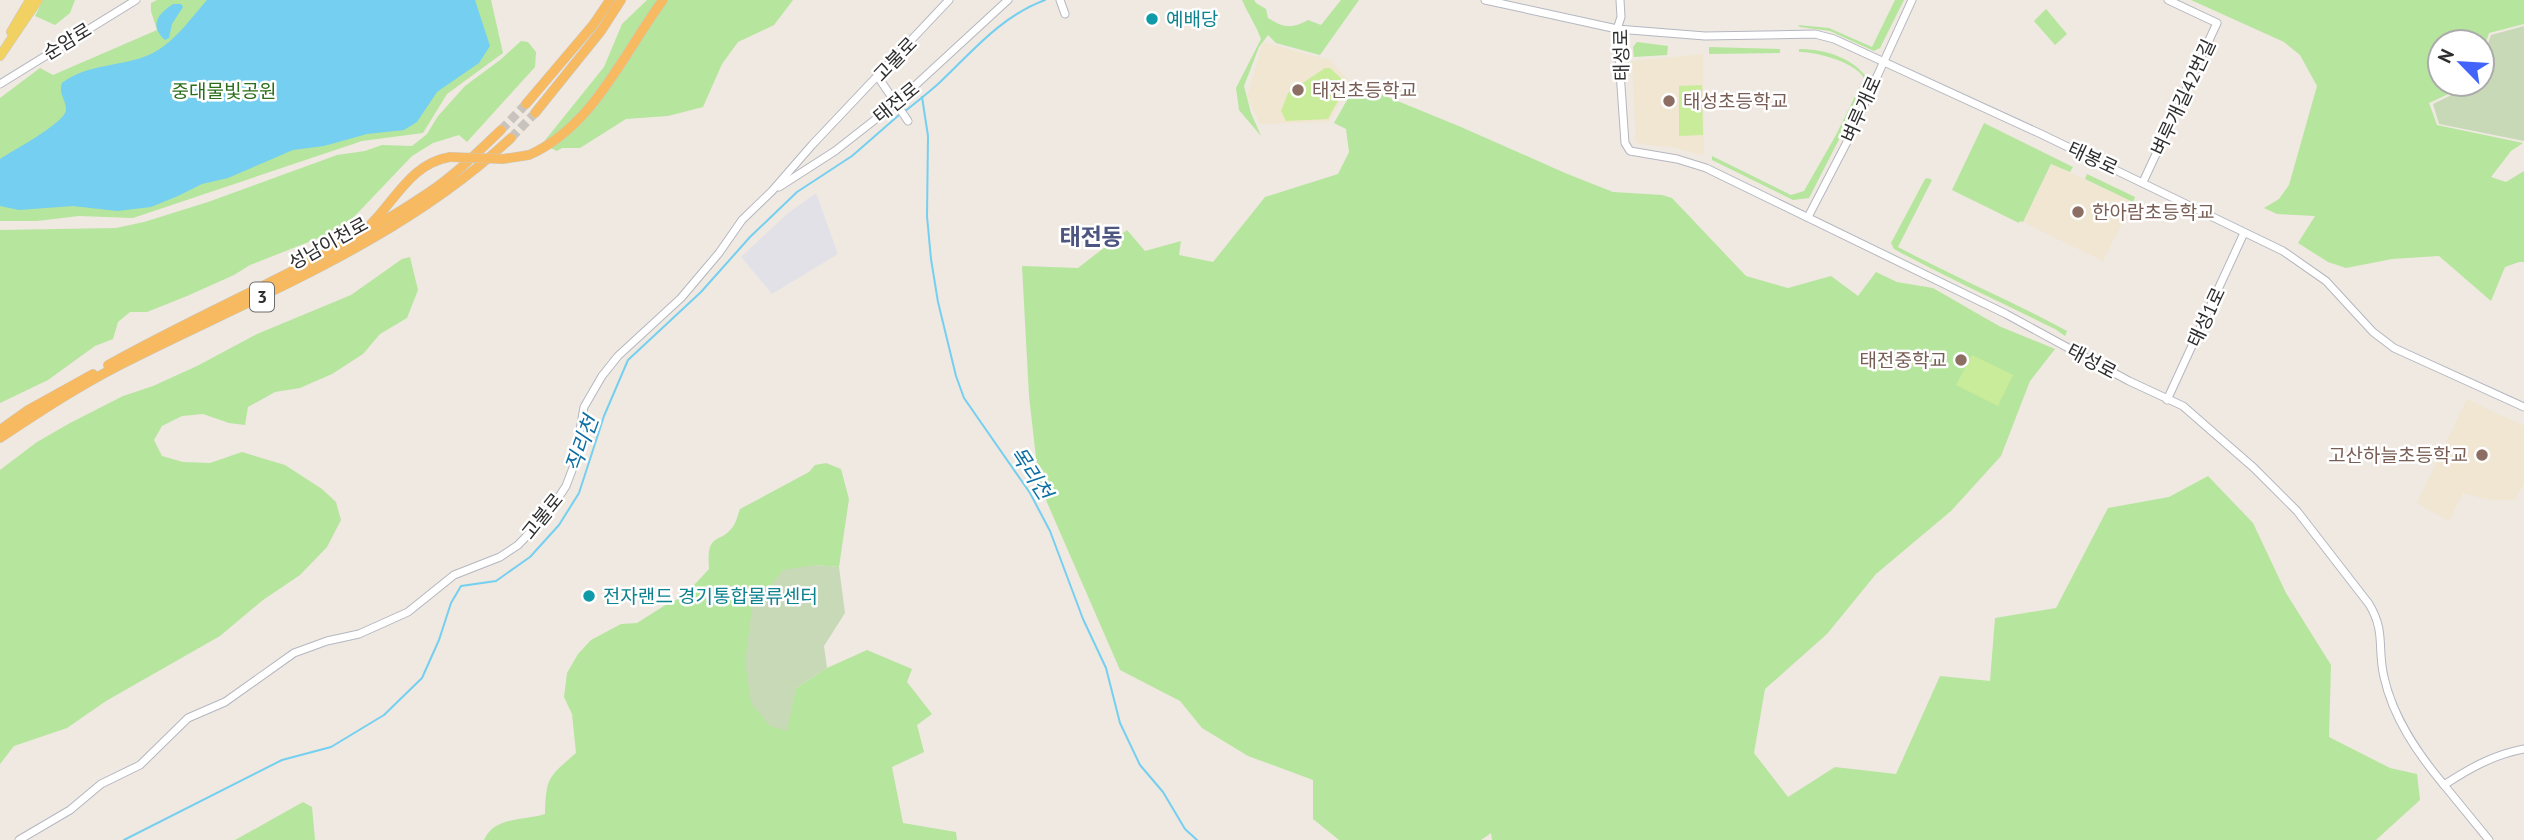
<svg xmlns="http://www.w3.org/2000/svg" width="2524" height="840" font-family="'PT Sans','Noto Sans KR',sans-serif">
<rect width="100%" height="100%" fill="#efe9e1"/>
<path fill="#e3e1e8" d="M 816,193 L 838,254 L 772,294 L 741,257 L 788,213 Z"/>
<g fill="#f0e6d1">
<path d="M 1263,42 L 1330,60 L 1351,83 L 1329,122 L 1260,124 L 1247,97 Z"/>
<path d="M 1703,54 L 1704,156 L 1672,147 L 1639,144 L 1636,141 L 1632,61 Z"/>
<path d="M 2052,164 L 2133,202 L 2103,261 L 2023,222 Z"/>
<path d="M 2467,399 L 2524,426 L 2524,483 L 2515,500 L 2489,500 L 2463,493 L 2449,521 L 2417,503 Z"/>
</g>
<g fill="#b6e59e">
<path d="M 43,0 L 75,0 L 70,13 L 55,25 L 35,16 Z"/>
<path d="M 157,0 L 491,0 L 503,53 L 447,94 L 423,133 L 362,141 L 133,218 L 79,216 L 37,221 L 0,221 L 0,98 L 40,68 L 53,75 L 157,30 L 151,11 L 151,3 Z"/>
<path d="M 647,0 L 793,0 L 774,25 L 738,42 L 722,64 L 703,107 L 668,116 L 626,119 L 580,148 L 562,148 L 557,151 L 542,144 L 604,67 L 622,24 Z"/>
<path d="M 1242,0 L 1254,0 L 1256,3 L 1266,9 L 1268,18 C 1284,28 1292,29 1308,20 L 1321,25 L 1341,0 L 1359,0 L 1320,55 L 1276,43 L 1268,35 L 1259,47 L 1244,86 L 1251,113 L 1261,136 L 1239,110 L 1236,88 L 1261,39 C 1256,25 1248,14 1242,0 Z"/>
<path d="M 1895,0 L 1904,0 L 1880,48 L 1874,51 L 1830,31 L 1800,27 L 1798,25 L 1829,28 L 1872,47 Z"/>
<path d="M 2191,0 L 2524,0 L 2524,24 L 2489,33 L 2482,53 L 2482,42 L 2440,42 L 2440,84 L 2470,84 L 2429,103 L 2437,125 L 2523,143 L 2511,151 L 2491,177 L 2506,182 L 2524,171 L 2524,262 L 2519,262 L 2505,267 L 2491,301 L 2439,256 L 2392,259 L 2346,268 L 2328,262 L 2298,243 L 2315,216 L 2277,214 L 2264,208 L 2279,199 L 2289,185 L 2317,86 L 2300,55 L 2284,42 Z"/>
<path d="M 2046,9 L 2067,34 L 2055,45 L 2034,21 Z"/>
<path d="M 521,41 L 528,42 L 536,52 L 535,67 L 467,142 L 459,135 L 433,143 L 412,156 L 350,221 L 329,234 L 250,265 L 234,275 L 187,296 L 147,312 L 130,312 L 118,322 L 113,339 L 95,346 L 48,380 L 0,403 L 0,230 L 116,228 L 144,222 L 208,202 L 337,155 L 365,151 L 382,145 L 412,146 L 427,134 L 438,116 L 465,86 L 500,60 Z"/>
<path d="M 1637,42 L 1668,46 L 1667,55 L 1634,57 L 1633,47 Z"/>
<path d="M 1709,47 L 1780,49 L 1780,53 L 1709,54 Z"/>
<path d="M 1799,49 C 1825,49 1855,58 1869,81 L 1809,198 L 1793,200 L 1712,160 L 1712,156 L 1791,195 L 1804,191 L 1836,135 L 1864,78 C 1855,62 1817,52 1799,52 Z"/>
<path d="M 1356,84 L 1461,127 L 1565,173 L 1613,192 L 1662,195 L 1672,198 L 1746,276 L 1788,288 L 1831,276 L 1858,296 L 1876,272 L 1897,282 L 1933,288 L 1999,326 L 2055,349 L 2030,381 L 2001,456 L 1951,511 L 1876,574 L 1827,634 L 1765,689 L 1754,753 L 1788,797 L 1835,767 L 1896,774 L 1940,676 L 1990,681 L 1995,618 L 2056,608 L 2108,508 L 2169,497 L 2208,476 L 2253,523 L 2286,593 L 2331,665 L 2329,737 L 2390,768 L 2417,774 L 2420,800 L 2376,840 L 1492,840 L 1491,833 L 1481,840 L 1339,840 L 1313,819 L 1313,780 L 1248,756 L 1202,728 L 1180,701 L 1120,670 L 1039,484 L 1029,396 L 1022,266 L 1078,268 L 1127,230 L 1145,251 L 1181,241 L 1179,255 L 1213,262 L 1265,197 L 1338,174 L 1349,152 L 1346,129 L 1334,123 Z"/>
<path d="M 1984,123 L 2073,167 L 2070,172 L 2051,164 L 2023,222 L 2020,221 L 2019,223 L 1952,190 Z"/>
<path d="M 2087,174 L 2135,197 L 2133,202 L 2085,179 Z"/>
<path d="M 1928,178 L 1932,180 L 1898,247 C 1954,277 2012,301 2067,331 L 2065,336 L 2055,329 C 2001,302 1947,278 1894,249 L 1891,243 L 1925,179 Z"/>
<path d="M 410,257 L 418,290 L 407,318 L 380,334 L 363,354 L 332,374 L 300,388 L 275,392 L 248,407 L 245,425 L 229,423 L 203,414 L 182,416 L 162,426 L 154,440 L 162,456 L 183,462 L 210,463 L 242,452 L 285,465 L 322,489 L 336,502 L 341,520 L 327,547 L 300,575 L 263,600 L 220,636 L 106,701 L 67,728 L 14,746 L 0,764 L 0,470 L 37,442 L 70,423 L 123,396 L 153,386 L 197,366 L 257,334 L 351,295 L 402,259 Z"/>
<path d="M 826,463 L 841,469 L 849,499 L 839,567 L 815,565 L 796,688 L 827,668 L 867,650 L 912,669 L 907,682 L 932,714 L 917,725 L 924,752 L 892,767 L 903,823 L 956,832 L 957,840 L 484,840 C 494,816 524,821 545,814 C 546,776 549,777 576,753 L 572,714 L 564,697 L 567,673 L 578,654 L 591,640 L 621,624 L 637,623 L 667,604 L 684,596 L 709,569 C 706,529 721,546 734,525 C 737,520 738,514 740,509 L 809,472 L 815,465 Z"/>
<path d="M 303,802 L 312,807 L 315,840 L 235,840 Z"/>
</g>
<g fill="#c8d9b8">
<path d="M 2524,26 L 2524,141 L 2439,124 L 2433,104 L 2474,84 L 2482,84 L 2482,61 L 2491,35 Z"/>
<path d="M 815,565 L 839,567 L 845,613 L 824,646 L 827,668 L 796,688 L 787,731 L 770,726 L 751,703 L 745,662 L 752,608 L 783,570 Z"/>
</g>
<g fill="#c9ec9a">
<path d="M 1325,68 L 1330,68 L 1347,84 L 1328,119 L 1286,121 L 1281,111 L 1288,93 Z"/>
<path d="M 1702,85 L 1703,135 L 1679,136 L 1679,86 Z"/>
<path d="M 1972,355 L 2013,375 L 1998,406 L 1956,385 Z"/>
</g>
<g fill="#75cff0">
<path d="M 207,0 L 475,0 L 490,46 L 479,63 L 437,92 L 417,122 L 404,130 L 367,134 L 324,146 L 293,150 L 228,178 L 202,184 L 178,196 L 151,207 L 117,211 L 73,206 L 19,210 L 0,206 L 0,159 C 12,151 65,123 66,110 C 66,99 58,94 62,83 C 88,63 123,67 151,54 C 174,43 191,18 207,0 Z"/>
<path d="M 173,4 L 181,4 L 183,7 L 172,24 L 169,38 L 165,40 C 149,25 158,14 173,4 Z"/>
</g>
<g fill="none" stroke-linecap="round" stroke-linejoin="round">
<g stroke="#75cff0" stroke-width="2">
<path d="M 922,97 L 928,136 L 927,216 L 931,259 L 938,302 L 956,376 L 964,398 L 1030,493 L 1050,531 L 1083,619 L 1106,668 L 1120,723 L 1140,765 L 1163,792 L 1185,829 L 1197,840"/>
<path d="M 904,112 C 915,103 927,94 938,84 C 971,53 1001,16 1045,0"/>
<path d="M 124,840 L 282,760 L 331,747 L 384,715 L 422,678 L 439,640 L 451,603 L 461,586 L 496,581 L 530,557 L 559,525 L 579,493 L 604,416 L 628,360 L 701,292 L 750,237 L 797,192 L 852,156 L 899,115"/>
</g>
<g stroke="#c8c4bd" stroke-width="9" stroke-dasharray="9 4.5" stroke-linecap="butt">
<path d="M 501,130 L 526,104"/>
<path d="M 511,138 L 535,113"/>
</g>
<defs>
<g id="tertiary">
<path d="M 1060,0 L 1065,14"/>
<path d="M 1485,0 L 1617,29 L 1705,36 L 1815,34 L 1834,39 L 2041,134 L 2283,251 L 2326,281 L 2373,332 L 2394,348 L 2524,407"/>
<path d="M 1620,0 L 1621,17 L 1617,29 L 1625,143 L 1630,151 L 1677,159 L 1706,168 L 2006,314 L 2129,381 L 2183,406 L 2254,468 L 2297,511 L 2369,604 C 2386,632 2377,648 2384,677 C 2393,718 2418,754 2444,785 C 2470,768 2493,755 2524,749"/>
<path d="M 878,77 L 908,121"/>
<path d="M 0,84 L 136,0"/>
<path d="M 2143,182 L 2217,23 L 2168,0"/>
<path d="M 779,187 L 835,151 L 895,104 L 1008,0"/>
<path d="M 1808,217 L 1847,142 L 1912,0"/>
<path d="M 2167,400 L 2244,233"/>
<path d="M 2444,785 L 2489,840"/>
<path d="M 19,840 L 70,810 L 101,784 L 140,765 L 188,718 L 225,702 L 294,653 L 327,641 L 359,634 L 408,612 L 454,575 L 500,557 L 518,545 L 547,515 L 566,486 L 574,465 L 584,407 L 602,376 L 618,356 L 681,298 L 719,253 L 742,220 L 772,191 L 812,145 L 949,0"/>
</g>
<g id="primary">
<path d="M 11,32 L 30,0"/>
<path d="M 0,56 L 38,0"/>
</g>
<g id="trunk">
<path d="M 526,104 L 593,25 L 610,0"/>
<path d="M 535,113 L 601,31 L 621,0"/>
<path d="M 529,155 C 593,127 623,54 663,0"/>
<path d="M 371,224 C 396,199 412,163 450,157"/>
<path d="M 108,365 C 213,306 328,261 428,193 C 455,175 478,152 501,130"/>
<path d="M 0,430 L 28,410 L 93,374"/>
<path d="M 0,438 C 38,413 77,387 118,366 C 253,297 399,243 511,138"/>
</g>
</defs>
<use href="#tertiary" stroke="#b4b7c1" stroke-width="9"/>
<use href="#primary" stroke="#c9c9c9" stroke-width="10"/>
<use href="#trunk" stroke="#c9c9c9" stroke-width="10"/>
<use href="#tertiary" stroke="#fff" stroke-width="7"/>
<use href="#primary" stroke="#f2d163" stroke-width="9"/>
<use href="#trunk" stroke="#f8ba60" stroke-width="9"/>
<defs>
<path id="trunk-bridge" d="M 450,157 L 503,159 L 529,155"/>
</defs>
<use href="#trunk-bridge" stroke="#c9c9c9" stroke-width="10" stroke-linecap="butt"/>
<use href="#trunk-bridge" stroke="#f8ba60" stroke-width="9"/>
</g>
<g fill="#0f9aa8" stroke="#fff" stroke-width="2.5">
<circle cx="1152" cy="19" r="7"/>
<circle cx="589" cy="596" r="7"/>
</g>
<g fill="#8d6e63" stroke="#fff" stroke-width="2.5">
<circle cx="1298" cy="90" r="7"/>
<circle cx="1669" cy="101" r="7"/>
<circle cx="2078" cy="212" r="7"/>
<circle cx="1961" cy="360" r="7"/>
<circle cx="2482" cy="455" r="7"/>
</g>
<g text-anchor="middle" stroke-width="5" stroke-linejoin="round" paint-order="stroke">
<rect fill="#fff" stroke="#6d6d6d" stroke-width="2" x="250" y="282.5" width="24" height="29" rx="5"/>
<g font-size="18" font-weight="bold" fill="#2e2e2e">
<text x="262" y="303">3</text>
</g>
<g font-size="19" fill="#0d838f" stroke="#fff" text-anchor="start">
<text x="1166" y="26">예배당</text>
<text x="603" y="603">전자랜드 경기통합물류센터</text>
</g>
<g font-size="19" fill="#2e2e2e" stroke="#fff">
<text transform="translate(67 41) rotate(-31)" y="7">순암로</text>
<text transform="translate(1621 55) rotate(-91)" y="7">태성로</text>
<text transform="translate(895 59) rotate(-46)" y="7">고불로</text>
<text transform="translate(2183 97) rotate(-65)" y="7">벼루개길42번길</text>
<text transform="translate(896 102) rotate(-39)" y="7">태전로</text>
<text transform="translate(1861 109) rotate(-66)" y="7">벼루개로</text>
<text transform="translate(2093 158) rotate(25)" y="7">태봉로</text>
<text transform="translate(328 243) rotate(-29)" y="7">성남이천로</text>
<text transform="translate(2206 317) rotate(-65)" y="7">태성1로</text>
<text transform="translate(2092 361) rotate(28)" y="7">태성로</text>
<text transform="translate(542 516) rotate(-51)" y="7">고불로</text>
</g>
<g font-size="19" fill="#785e54" stroke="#fff" text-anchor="start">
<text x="1312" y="97">태전초등학교</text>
<text x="1683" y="108">태성초등학교</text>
<text x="2092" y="219">한아람초등학교</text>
<text x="1947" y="367" text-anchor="end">태전중학교</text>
<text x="2468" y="462" text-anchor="end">고산하늘초등학교</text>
</g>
<g font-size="19" fill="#2c6e1b" stroke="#fff">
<text x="224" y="98">중대물빛공원</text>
</g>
<g font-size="21" font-style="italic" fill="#0d6fa3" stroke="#fff">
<text transform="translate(582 444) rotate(-70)" y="7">직리천</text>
<text transform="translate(1031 473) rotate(57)" y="7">목리천</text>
</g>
<g font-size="23" font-weight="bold" fill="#4d5680" stroke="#fff">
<text x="1091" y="245">태전동</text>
</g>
</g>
<g transform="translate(2461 63) rotate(295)"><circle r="33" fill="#ffffff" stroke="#ababab" stroke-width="2"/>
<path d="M0-5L12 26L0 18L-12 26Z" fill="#4264fb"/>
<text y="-10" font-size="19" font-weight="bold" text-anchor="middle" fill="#2e2e2e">N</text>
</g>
</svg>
